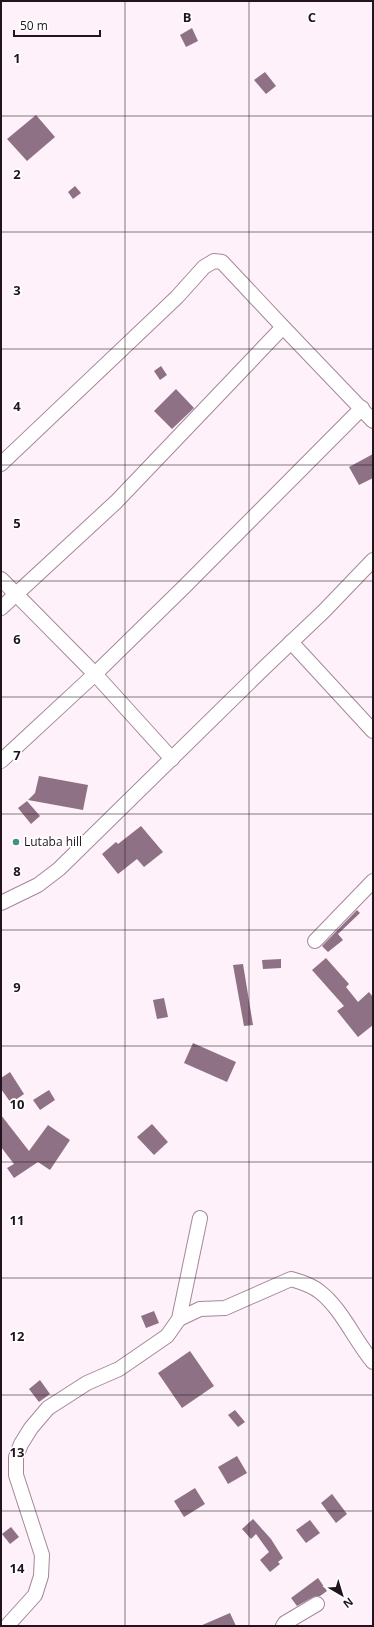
<svg xmlns="http://www.w3.org/2000/svg" width="374" height="1627" font-family="'Open Sans',sans-serif">
<rect width="100%" height="100%" fill="#fef1f9"/>
<g fill="#8e7184">
<path d="M 192,28 L 198,41 L 186,47 L 180,35 Z"/>
<path d="M 265,72 L 276,86 L 266,94 L 254,80 Z"/>
<path d="M 36,115 L 55,137 L 27,161 L 7,139 Z"/>
<path d="M 75,186 L 81,193 L 73,199 L 68,192 Z"/>
<path d="M 161,366 L 167,375 L 160,380 L 154,371 Z"/>
<path d="M 176,389 L 194,408 L 172,429 L 154,411 Z"/>
<path d="M 373,454 L 373,478 L 359,485 L 349,467 Z"/>
<path d="M 39,776 L 88,785 L 83,810 L 28,800 L 35,793 Z"/>
<path d="M 27,801 L 40,816 L 31,824 L 18,808 Z"/>
<path d="M 141,826 L 163,852 L 144,867 L 137,859 L 118,874 L 102,854 L 116,842 L 118,844 Z"/>
<path d="M 357,910 L 360,913 L 338,934 L 343,940 L 328,952 L 322,946 Z"/>
<path d="M 326,958 L 349,984 L 346,987 L 358,1002 L 369,992 L 373,997 L 373,1025 L 358,1037 L 337,1011 L 344,1006 L 312,970 Z"/>
<path d="M 281,959 L 281,968 L 263,969 L 262,960 Z"/>
<path d="M 243,964 L 253,1025 L 244,1026 L 233,965 Z"/>
<path d="M 164,998 L 168,1017 L 157,1019 L 153,1000 Z"/>
<path d="M 193,1043 L 236,1062 L 227,1082 L 184,1063 Z"/>
<path d="M 10,1072 L 24,1094 L 11,1103 L 1,1089 L 1,1078 Z"/>
<path d="M 49,1090 L 55,1100 L 40,1110 L 33,1100 Z"/>
<path d="M 1,1115 L 29,1151 L 48,1125 L 70,1140 L 50,1170 L 38,1162 L 14,1178 L 7,1168 L 14,1164 L 1,1147 Z"/>
<path d="M 152,1124 L 168,1142 L 154,1155 L 137,1137 Z"/>
<path d="M 154,1311 L 159,1323 L 146,1328 L 141,1316 Z"/>
<path d="M 190,1351 L 214,1386 L 182,1408 L 158,1373 Z"/>
<path d="M 40,1380 L 50,1394 L 39,1402 L 29,1389 Z"/>
<path d="M 235,1410 L 245,1422 L 238,1427 L 228,1415 Z"/>
<path d="M 237,1456 L 247,1473 L 228,1484 L 218,1467 Z"/>
<path d="M 195,1488 L 205,1504 L 184,1517 L 174,1501 Z"/>
<path d="M 332,1494 L 347,1514 L 336,1523 L 321,1503 Z"/>
<path d="M 253,1519 L 271,1539 L 283,1558 L 278,1562 L 280,1564 L 270,1572 L 260,1560 L 269,1552 L 256,1534 L 251,1539 L 242,1529 Z"/>
<path d="M 310,1520 L 320,1533 L 306,1543 L 296,1530 Z"/>
<path d="M 11,1527 L 19,1537 L 10,1544 L 2,1534 Z"/>
<path d="M 318,1578 L 327,1591 L 320,1596 L 313,1597 L 297,1606 L 291,1598 Z"/>
<path d="M 230,1613 L 236,1626 L 200,1626 Z"/>
</g>
<g fill="none" stroke-linecap="round" stroke-linejoin="round">
<defs>
<g id="minor">
<path d="M 1,464 L 177,297 L 204,267 L 214,261 L 222,262 L 283,327 L 373,421"/>
<path d="M 1,579 L 95,674 L 172,759"/>
<path d="M 1,608 L 116,502 L 283,327"/>
<path d="M 291,642 L 373,731"/>
<path d="M 1,761 L 95,674 L 184,587 L 362,408"/>
<path d="M 1,903 L 38,885 L 59,869 L 264,668 L 324,611 L 373,560"/>
<path d="M 315,941 L 373,881"/>
<path d="M 179,1319 L 200,1309 L 225,1308 L 291,1279 C 301,1282 312,1285 320,1292 C 342,1309 355,1341 373,1362"/>
<path d="M 7,1626 L 35,1595 L 41,1576 L 42,1555 L 16,1475 L 16,1457 L 21,1444 L 31,1428 L 48,1408 L 87,1383 L 119,1369 L 167,1336 L 179,1319 L 200,1218"/>
<path d="M 283,1626 L 285,1623 L 317,1604"/>
</g>
</defs>
<use href="#minor" stroke="#a5879b" stroke-width="16"/>
<use href="#minor" stroke="#fff" stroke-width="14"/>
</g>
<path fill="none" stroke="#21151d" stroke-width="1" stroke-opacity="0.55" d="M 125,1 L 125,1626M 249,1 L 249,1626M 1,116 L 373,116M 1,232 L 373,232M 1,349 L 373,349M 1,465 L 373,465M 1,581 L 373,581M 1,697 L 373,697M 1,814 L 373,814M 1,930 L 373,930M 1,1046 L 373,1046M 1,1162 L 373,1162M 1,1278 L 373,1278M 1,1395 L 373,1395M 1,1511 L 373,1511"/>
<circle fill="#478e89" stroke="#fff" stroke-width="1.5" cx="16" cy="842" r="4"/>
<g text-anchor="middle" stroke-width="3.5" stroke-linejoin="round" paint-order="stroke">
<g font-size="12" fill="#21151d" stroke="#fff" text-anchor="start">
<text x="24" y="846">Lutaba hill</text>
</g>
</g>
<g font-size="13" text-anchor="middle" font-weight="bold" fill="#21151d" stroke="#fff" stroke-width="3.5" stroke-linejoin="round" paint-order="stroke">
<text x="187" y="22">B</text>
<text x="312" y="22">C</text>
<text x="17" y="63">1</text>
<text x="17" y="179">2</text>
<text x="17" y="295">3</text>
<text x="17" y="411">4</text>
<text x="17" y="528">5</text>
<text x="17" y="644">6</text>
<text x="17" y="760">7</text>
<text x="17" y="876">8</text>
<text x="17" y="992">9</text>
<text x="17" y="1109">10</text>
<text x="17" y="1225">11</text>
<text x="17" y="1341">12</text>
<text x="17" y="1457">13</text>
<text x="17" y="1573">14</text>
</g>
<rect width="374" height="1627" fill="none" stroke="#21151d" stroke-width="4"/>
<g transform="translate(342 1595) rotate(142)" stroke="#ffffff" stroke-width="3" paint-order="stroke">
<path d="M0-3L7 15L0 10L-7 15Z" fill="#21151d"/>
<text y="-6" font-size="11" font-weight="bold" text-anchor="middle" fill="#21151d">N</text>
</g>
<path d="M14 30v6h86v-6" fill="none" stroke="#21151d" stroke-width="2"/>
<text x="20" y="30" font-size="12" fill="#21151d" stroke="#ffffff" stroke-width="3" paint-order="stroke">50 m</text>
</svg>
